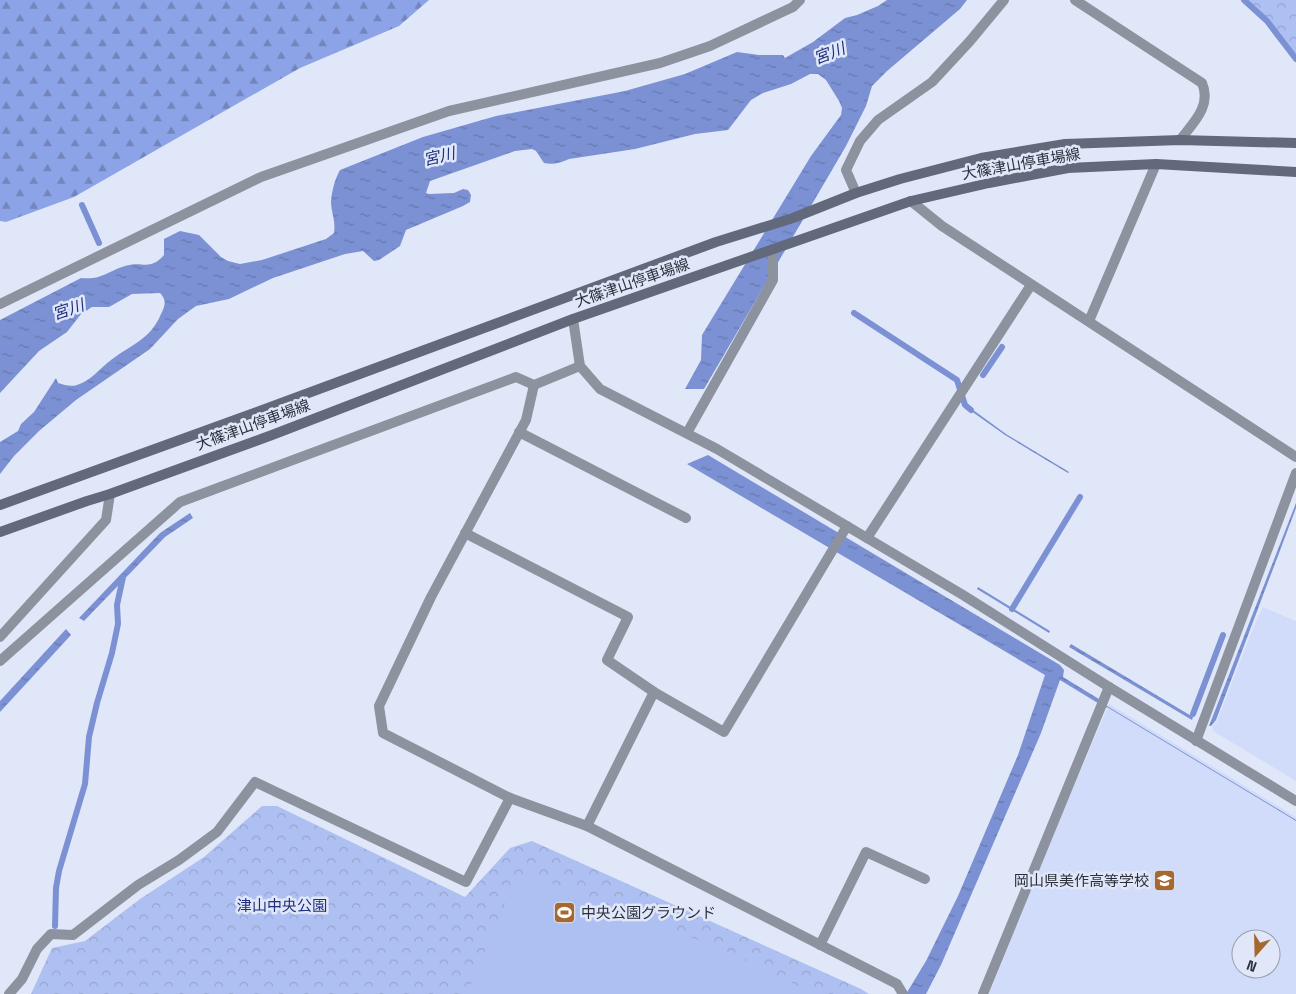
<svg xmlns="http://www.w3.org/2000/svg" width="1296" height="994" font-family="'Space Grotesk','Noto Sans JP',sans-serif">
<defs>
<pattern id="forest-firs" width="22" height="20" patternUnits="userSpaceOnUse" patternTransform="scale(1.25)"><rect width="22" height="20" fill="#8ca3e7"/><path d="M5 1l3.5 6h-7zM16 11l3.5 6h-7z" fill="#7385bc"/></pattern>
<pattern id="park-crowns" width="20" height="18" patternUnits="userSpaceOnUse" patternTransform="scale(1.25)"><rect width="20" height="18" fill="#aec0f1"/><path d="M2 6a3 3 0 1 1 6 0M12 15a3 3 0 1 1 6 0" fill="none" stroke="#96a5d0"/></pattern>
<pattern id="water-ripples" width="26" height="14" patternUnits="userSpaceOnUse" patternTransform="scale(1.25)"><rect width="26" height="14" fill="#7b91d3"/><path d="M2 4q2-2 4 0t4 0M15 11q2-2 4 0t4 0" fill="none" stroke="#6577ac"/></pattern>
</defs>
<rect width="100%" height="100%" fill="#e0e7f9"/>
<g fill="#d0dcfa" fill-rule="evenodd">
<path d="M 1263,607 L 1296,621 L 1296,781 L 1213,731 L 1212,727 L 1217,721 L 1254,626 Z"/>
<path d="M 1109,704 L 1296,817 L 1296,994 L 989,994 L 1058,824 ZM 1241,939 L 1271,939 L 1271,969 L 1241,969 Z"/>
</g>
<path fill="url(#forest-firs)" d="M 0,0 L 429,0 L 399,26 L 300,68 L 74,197 L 6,222 L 0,221 Z"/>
<g fill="url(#park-crowns)">
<path d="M 1245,0 L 1296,0 L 1296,56 Z"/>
<path d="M 262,806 L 277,806 L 465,897 L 510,848 L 532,841 L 861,989 L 869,994 L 31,994 L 52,948 L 85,941 L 140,899 L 204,857 Z"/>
</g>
<path fill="#aec0f1" d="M 516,877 L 538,878 L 722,949 L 814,994 L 467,994 Z"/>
<g fill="url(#water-ripples)">
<path d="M 887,0 L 967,0 L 960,9 L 887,71 L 872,86 L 866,106 L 846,146 L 704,389 L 685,389 L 701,360 L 702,335 L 811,156 L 841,115 L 842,108 L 839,101 L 826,80 L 818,74 L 810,74 L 791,84 L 763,93 L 751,100 L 728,130 L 695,134 L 635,149 L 569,159 C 560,163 553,165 544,163 L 536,151 L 532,149 L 515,151 L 430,181 L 426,193 L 429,194 L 454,193 L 463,189 L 468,190 L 471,195 L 470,202 L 463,206 L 406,230 L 400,246 L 379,260 L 374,261 L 363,251 L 345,254 L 273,278 L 229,299 L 196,306 L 178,319 L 150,349 L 76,400 L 39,431 L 14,456 L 0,474 L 0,442 L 18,431 L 21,424 L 34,412 L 56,378 L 58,383 C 65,385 70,387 77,385 C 91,381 100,368 111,360 C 132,344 150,340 161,314 C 165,306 167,300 160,293 L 132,294 L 109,307 L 92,307 L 81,314 L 67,332 L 39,351 L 0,393 L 0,320 L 81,278 C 102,280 106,272 125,266 C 142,260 149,272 164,255 L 164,239 L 180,231 L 199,235 L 221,257 L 228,261 L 240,264 L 262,260 L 326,239 L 334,233 C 336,220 331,213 331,201 C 332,190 335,179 340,170 L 423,137 L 496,116 L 625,91 L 685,74 L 737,52 L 759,55 L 783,55 L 785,58 L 813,42 L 845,18 L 857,15 L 878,6 Z"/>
<path d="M 965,404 L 1006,434 L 1069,472 L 1068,473 L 1005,435 L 964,406 Z"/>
<path d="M 708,455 L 1060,665 L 1064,670 L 1063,677 L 1107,704 L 1107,706 L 1296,820 L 1296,821 L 1107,707 L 1106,708 L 1060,680 L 1041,733 L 941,965 L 926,994 L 906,994 L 926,961 L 958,896 L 1018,755 L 1045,675 L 687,464 Z"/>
<path d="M 1296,503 L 1296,508 L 1216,720 L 1211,726 L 1209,726 Z"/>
<path d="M 190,513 L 193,518 L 165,537 L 84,621 L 79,618 L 160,533 Z"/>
<path d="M 978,587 L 1050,631 L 1049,633 L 977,589 Z"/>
<path d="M 66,629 L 71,635 L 0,712 L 0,701 Z"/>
<path d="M 1071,644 L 1193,717 L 1192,720 L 1069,647 Z"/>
</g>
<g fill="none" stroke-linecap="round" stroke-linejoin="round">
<g stroke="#7b91d3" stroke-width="6">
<path d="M 1244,0 L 1267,21 L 1296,59"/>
<path d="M 82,205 L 99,243"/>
<path d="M 854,313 L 957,380 L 965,405 L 971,410"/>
<path d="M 983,375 L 1002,347"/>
<path d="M 1012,609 L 1080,497"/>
<path d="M 1193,714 L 1223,635"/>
<path d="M 55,926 L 56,888 L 59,871 L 85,784 L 89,737 L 97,703 L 112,653 L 118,624 L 117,605 L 123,577"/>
</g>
<g stroke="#8d929f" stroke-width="10">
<path d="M 1075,0 L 1202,83 C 1212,106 1193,123 1180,140"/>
<path d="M 856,193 L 846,170 L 860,141 L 878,120 L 932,82 L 970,41 L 1004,0"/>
<path d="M 911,201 L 942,226 L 1296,457"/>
<path d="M 0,304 L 261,177 L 449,111 L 660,63 L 710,46 L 793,7 L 800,0"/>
<path d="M 573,319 L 580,366 L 600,389 L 717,449 L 867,538 L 963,595 L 1109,687 L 1296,801"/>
<path d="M 1089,321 L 1156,164"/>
<path d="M 519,432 L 686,518"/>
<path d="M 687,433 L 773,280 L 773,250"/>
<path d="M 465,533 L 628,617 L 607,660 L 654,692 L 724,732 L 847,526"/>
<path d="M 867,538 L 1031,285"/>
<path d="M 0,637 L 106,520 L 110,494"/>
<path d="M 0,661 L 180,502 L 516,377 L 534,385 L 580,366"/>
<path d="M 1196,741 L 1296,473"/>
<path d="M 510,798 L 383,733 L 379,706 L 431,597 L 526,420 L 534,385"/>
<path d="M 587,826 L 654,692"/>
<path d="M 820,945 L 866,852 L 925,879"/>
<path d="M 9,994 L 22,979 L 37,949 L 51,934 L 73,935 L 138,885 L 179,860 L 217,832 L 255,782 L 466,882 L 510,798 L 587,826 L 897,984 L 903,994"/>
<path d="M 983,994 L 1109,687"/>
</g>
<g stroke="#62697b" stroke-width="10">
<path d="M 0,505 L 257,412 L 716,242 L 793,218 L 856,193 L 900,179 L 981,158 L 1065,144 L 1180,140 L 1296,143"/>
<path d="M 0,532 L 87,501 L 110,494 L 272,435 L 573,319 L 911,201 L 989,183 L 1068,168 L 1156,164 L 1296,172"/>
</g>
</g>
<defs>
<symbol id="school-square" viewBox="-11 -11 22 22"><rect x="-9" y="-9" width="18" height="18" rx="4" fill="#a76830" stroke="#e0e7f9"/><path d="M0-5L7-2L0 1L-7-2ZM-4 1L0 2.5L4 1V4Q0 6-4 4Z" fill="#fff"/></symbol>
<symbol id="stadium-square" viewBox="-11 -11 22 22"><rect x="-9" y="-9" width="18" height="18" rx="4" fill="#a76830" stroke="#e0e7f9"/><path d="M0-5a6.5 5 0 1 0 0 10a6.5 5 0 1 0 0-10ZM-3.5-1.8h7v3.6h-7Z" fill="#fff"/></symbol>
</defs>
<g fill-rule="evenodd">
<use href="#school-square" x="1152" y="868" width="25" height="25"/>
<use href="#stadium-square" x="552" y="900" width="25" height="25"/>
</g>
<g text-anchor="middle" stroke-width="5" stroke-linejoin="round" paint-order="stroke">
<g font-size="15" fill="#2b303b" stroke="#e0e7f9">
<text transform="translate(1021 164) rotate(-10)" y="5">大篠津山停車場線</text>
<text transform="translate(632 283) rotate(-19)" y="5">大篠津山停車場線</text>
<text transform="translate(253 425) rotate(-20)" y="5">大篠津山停車場線</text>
</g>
<g font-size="15" fill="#2b303b" stroke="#e0e7f9" text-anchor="end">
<text x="1149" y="886">岡山県美作高等学校</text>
<text x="581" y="918" text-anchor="start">中央公園グラウンド</text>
</g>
<g font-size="15" fill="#1e2e7b" stroke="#e0e7f9">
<text x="282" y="911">津山中央公園</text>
</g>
<g font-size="16" font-style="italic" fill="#1f2e7b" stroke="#e0e7f9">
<text transform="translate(829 53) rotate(-21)" y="6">宮川</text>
<text transform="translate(439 156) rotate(-13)" y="6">宮川</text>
<text transform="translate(68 309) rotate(-19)" y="6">宮川</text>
</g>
</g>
<g transform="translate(1256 954) rotate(200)"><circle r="24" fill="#e0e7f9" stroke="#989ead"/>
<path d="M0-4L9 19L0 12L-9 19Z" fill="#a76830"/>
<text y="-8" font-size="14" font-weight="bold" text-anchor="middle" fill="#2b303b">N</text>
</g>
</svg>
